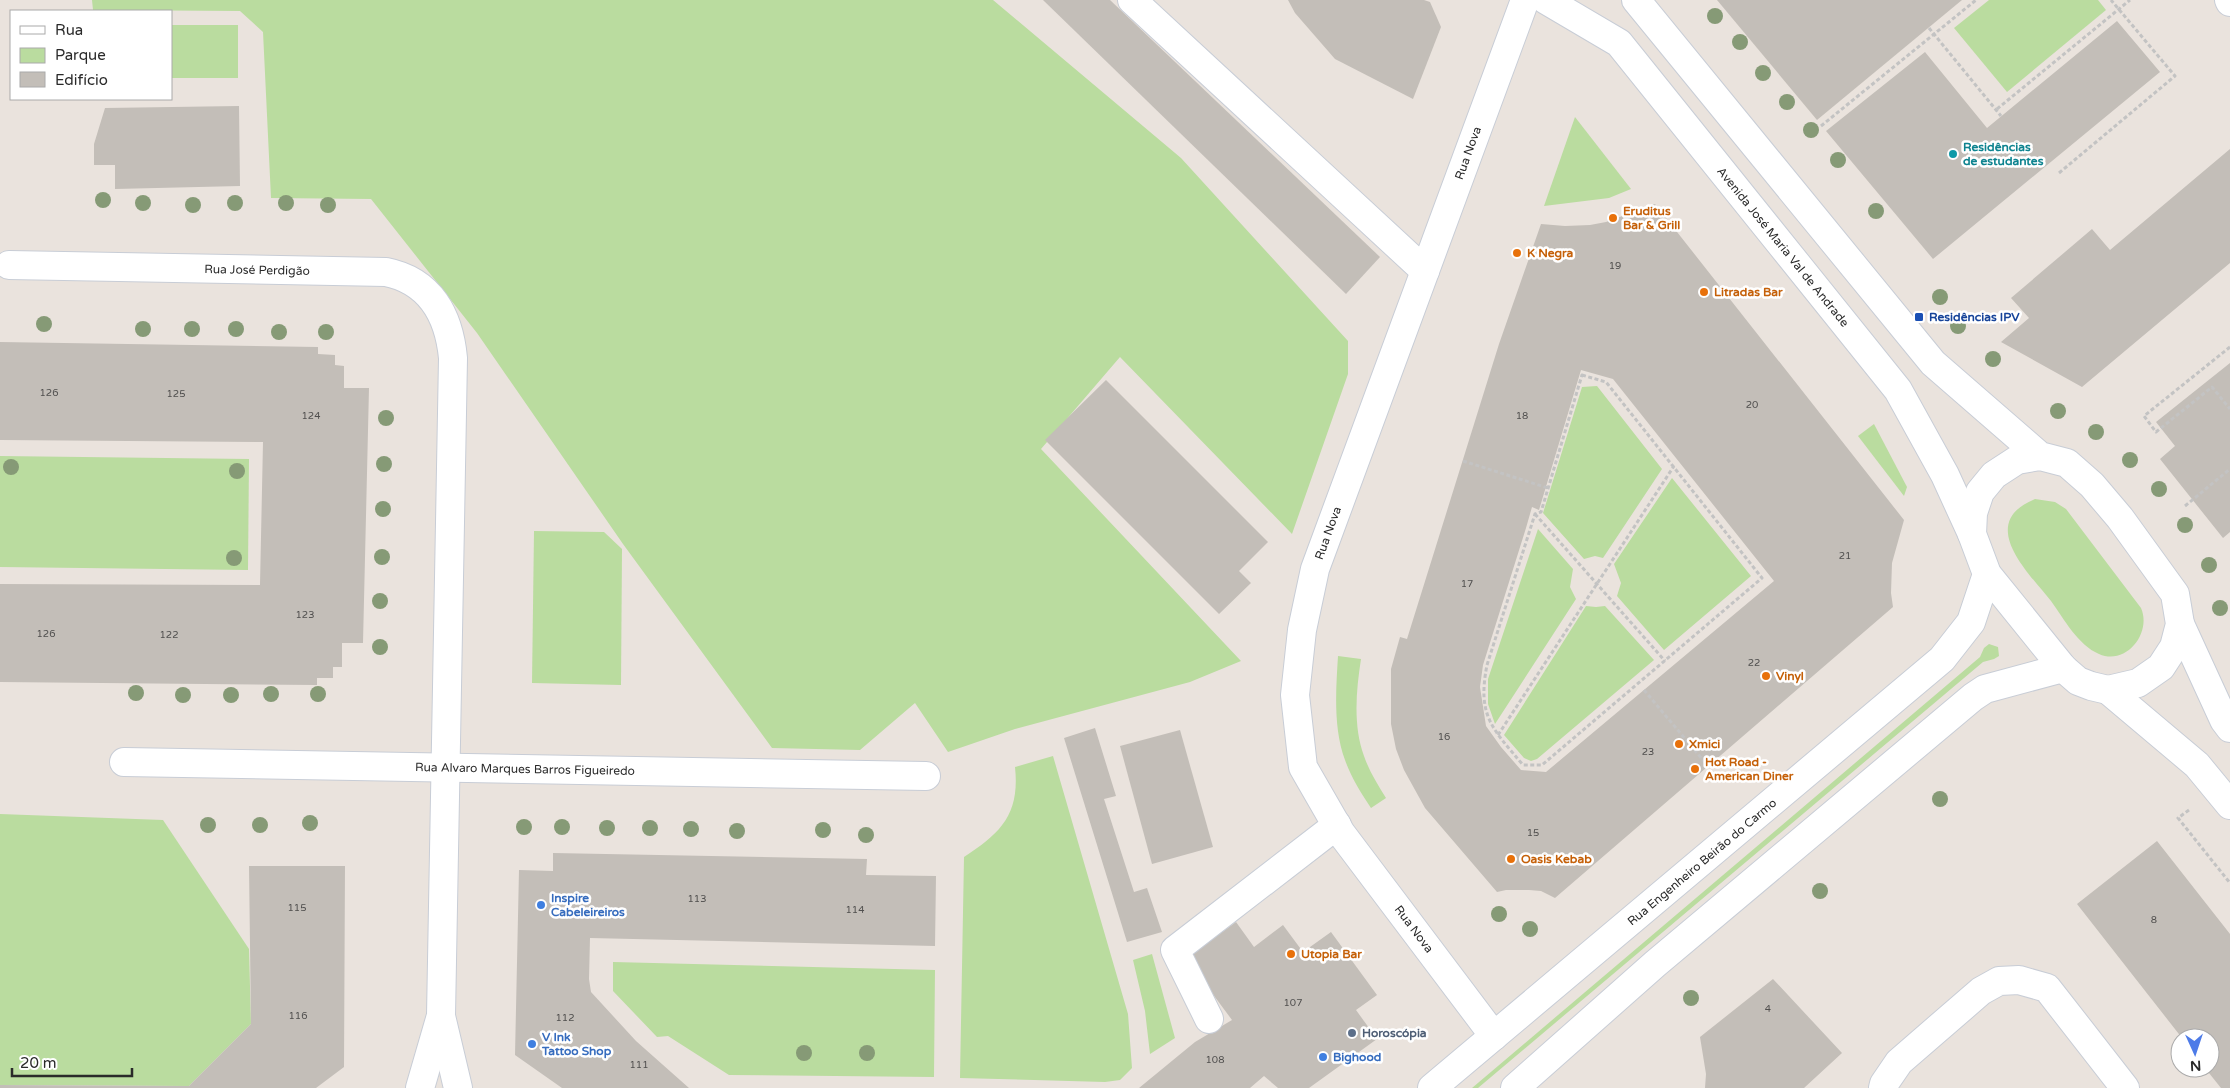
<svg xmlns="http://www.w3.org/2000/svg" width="2230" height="1088" font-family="'Varela Round',sans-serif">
<rect width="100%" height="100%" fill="#eae3dd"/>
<g fill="#badc9f">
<path d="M 92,0 L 993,0 L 1181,158 L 1348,341 L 1348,374 L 1292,534 L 1120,357 L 1041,449 L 1241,661 L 1190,682 L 1015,729 L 948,752 L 915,703 L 860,750 L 772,748 L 623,544 L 477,333 L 371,199 L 271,198 L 263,32 L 240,11 L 93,10 Z"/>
<path d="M 1989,0 L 2098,0 L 2106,10 L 2007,92 L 1954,28 Z"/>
<rect x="171" y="25" width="67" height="53"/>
<path d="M 1575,117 L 1631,189 L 1609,198 L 1544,206 Z"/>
<path d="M 1597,386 L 1662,469 L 1603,558 L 1595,556 L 1584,559 L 1543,513 L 1582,387 Z"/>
<path d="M 1874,424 L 1907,487 L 1904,496 L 1858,436 Z"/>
<path d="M 0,456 L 249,459 L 248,570 L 0,567 Z"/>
<path d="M 1672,478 L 1751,576 L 1664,650 L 1617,596 L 1621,583 L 1614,564 Z"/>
<path d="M 2035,499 L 2055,502 L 2066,509 L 2141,608 C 2152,633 2126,666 2099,654 C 2078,645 2064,619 2051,601 C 2028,572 1976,523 2035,499 Z"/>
<path d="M 1538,529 L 1573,569 L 1570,587 L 1576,599 L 1495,724 L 1488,704 L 1488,679 Z"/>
<path d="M 534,531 L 604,532 L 622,549 L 621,685 L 532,683 Z"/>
<path d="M 1586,606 L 1596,607 L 1605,606 L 1654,660 L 1537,759 L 1531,761 L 1524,758 L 1504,735 Z"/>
<path d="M 1989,644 L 1998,647 L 1999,656 L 1994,659 L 1983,662 L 1478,1088 L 1472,1088 L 1980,657 L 1984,648 Z"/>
<path d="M 1338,656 L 1361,659 C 1356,691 1353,726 1364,756 C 1369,771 1378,785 1386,798 L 1371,808 C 1361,793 1351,777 1345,760 C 1333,728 1336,689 1338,656 Z"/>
<path d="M 1053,756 L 1128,1014 L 1132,1068 L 1120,1080 L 1105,1082 L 960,1078 L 964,857 C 1001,833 1020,814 1015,767 Z"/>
<path d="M 0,814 L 163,820 L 249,949 L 251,1024 L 189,1086 L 0,1085 Z"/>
<path d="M 1152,954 L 1175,1038 L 1150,1054 L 1145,1011 L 1133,960 Z"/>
<path d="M 613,962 L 935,970 L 934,1077 L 729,1075 L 668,1036 L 657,1037 L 613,991 Z"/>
</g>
<g fill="#c3beb8" fill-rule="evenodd">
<path d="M 1043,0 L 1110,0 L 1380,257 L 1346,294 Z"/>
<path d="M 1288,0 L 1424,0 L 1430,2 L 1441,27 L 1413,99 L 1335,59 L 1295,13 Z"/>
<path d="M 1717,0 L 1962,0 L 1817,120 Z"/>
<path d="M 2117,21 L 2160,72 L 1933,259 L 1826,131 L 1925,52 L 1987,128 Z"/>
<path d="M 239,106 L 240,186 L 115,189 L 115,165 L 94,165 L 94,144 L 105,108 Z"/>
<path d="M 2230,149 L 2230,263 L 2082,387 L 2001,342 L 2029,318 L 2011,298 L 2092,229 L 2110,250 Z"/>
<path d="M 1655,204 L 1904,520 L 1892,563 L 1891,593 L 1893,607 L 1555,898 L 1541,891 L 1529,890 L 1506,890 L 1497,892 L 1425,808 L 1404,770 L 1396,749 L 1391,724 L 1391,669 L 1400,637 L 1407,639 L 1499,344 L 1541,224 L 1565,226 L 1590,225 L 1606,222 ZM 1581,370 L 1613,379 L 1774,581 L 1546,772 L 1521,770 L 1501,747 L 1486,726 L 1480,687 L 1483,665 L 1526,528 L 1532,507 L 1539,510 Z"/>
<path d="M 0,342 L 318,347 L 318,354 L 335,355 L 335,365 L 344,366 L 344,388 L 369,388 L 363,643 L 342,643 L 342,667 L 333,667 L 333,678 L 317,678 L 317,685 L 0,682 L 0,584 L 260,585 L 263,442 L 0,440 Z"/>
<path d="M 2230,363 L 2230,532 L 2223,538 L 2160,459 L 2175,446 L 2156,422 Z"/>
<path d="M 1106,380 L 1268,542 L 1239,571 L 1251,583 L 1219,614 L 1045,440 Z"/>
<path d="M 1095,728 L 1116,796 L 1104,799 L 1134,892 L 1147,888 L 1162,932 L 1127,942 L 1064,738 Z"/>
<path d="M 1180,730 L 1213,847 L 1152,864 L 1120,746 Z"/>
<path d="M 2157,841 L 2230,934 L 2230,1088 L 2221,1088 L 2205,1068 L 2210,1068 L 2210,1038 L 2182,1038 L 2077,904 Z"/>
<path d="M 553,853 L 867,859 L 866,875 L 936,876 L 935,946 L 590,938 L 589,979 L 591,992 L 636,1041 L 689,1088 L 562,1088 L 515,1055 L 519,870 L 553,871 Z"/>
<path d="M 249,866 L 345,866 L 344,1067 L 316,1088 L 0,1088 L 0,1085 L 189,1086 L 251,1024 Z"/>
<path d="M 1236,922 L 1254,947 L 1283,925 L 1303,952 L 1331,932 L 1377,995 L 1356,1010 L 1377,1039 L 1309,1088 L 1278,1088 L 1264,1076 L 1250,1088 L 1139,1088 L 1195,1042 L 1232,1020 L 1186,958 Z"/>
<path d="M 1773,979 L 1842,1053 L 1804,1088 L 1705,1088 L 1706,1074 L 1700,1037 Z"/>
</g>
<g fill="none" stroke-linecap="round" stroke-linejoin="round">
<defs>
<g id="minor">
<path d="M 1132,0 L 1425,271"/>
<path d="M 1546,0 L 1619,43 L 1898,390 L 1945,475 L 1972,534"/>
<path d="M 1636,0 L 1933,363 L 2040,456 L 2067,463 L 2092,485 L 2120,518 L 2175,594 L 2180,624 L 2174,647 L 2161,667 L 2138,683 L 2108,690 L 2091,686 L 2078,681 L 2063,668 L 1987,574 L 1972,534 L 1973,513 L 1980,492 L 1994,475 L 2017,460 L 2040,456"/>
<path d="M 2229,0 L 2230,2"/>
<path d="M 9,265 L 386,272 C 431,281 449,316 453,358 L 441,1016 L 458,1088"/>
<path d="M 2180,624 L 2224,720 L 2230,728"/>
<path d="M 2108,690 L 2197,765 L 2230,805"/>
<path d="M 124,762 L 926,776"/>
<path d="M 1209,1019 L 1175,950 L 1337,825"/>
<path d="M 1494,1036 L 1341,833 L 1303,767 L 1295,695 L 1302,630 L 1315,569 L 1525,0"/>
<path d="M 420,1088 L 440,1019"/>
<path d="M 1432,1088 L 1942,659 L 1971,622 L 1987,574"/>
<path d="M 1515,1088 L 1655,964 L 1973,697 L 1985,689 L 2063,668"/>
<path d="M 1883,1088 L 1884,1084 L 1899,1062 L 1981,991 L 1999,981 L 2019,980 L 2047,988 L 2125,1088"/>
</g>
</defs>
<use href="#minor" stroke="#c8cdd6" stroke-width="30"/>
<g stroke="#c3c3c3" stroke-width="3" stroke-dasharray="4 2.5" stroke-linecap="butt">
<path d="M 1929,28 L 2001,116"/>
<path d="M 1997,109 L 2130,0"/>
<path d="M 1821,126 L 1976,0"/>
<path d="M 2059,173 L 2175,76 L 2111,0"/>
<path d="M 2230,347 L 2144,416 L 2156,432 L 2212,387 L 2230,409"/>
<path d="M 1582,375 L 1606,382 L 1762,578 L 1542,765 L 1523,765 C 1492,728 1477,716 1487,665 L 1535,514 L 1541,512 Z"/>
<path d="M 1463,461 L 1548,488"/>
<path d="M 2185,506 L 2230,469"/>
<path d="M 1535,514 L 1665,661"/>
<path d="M 1644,690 L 1708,766"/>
<path d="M 1498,735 L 1674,466"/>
<path d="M 2189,810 L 2178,818 L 2230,883"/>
</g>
<use href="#minor" stroke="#fff" stroke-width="28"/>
</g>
<g fill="#869a76">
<circle cx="1715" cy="16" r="8"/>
<circle cx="1740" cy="42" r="8"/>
<circle cx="1763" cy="73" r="8"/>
<circle cx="1787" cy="102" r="8"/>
<circle cx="1811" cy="130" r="8"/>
<circle cx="1838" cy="160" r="8"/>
<circle cx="103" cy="200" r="8"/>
<circle cx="143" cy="203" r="8"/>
<circle cx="235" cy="203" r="8"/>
<circle cx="286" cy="203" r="8"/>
<circle cx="193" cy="205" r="8"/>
<circle cx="328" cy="205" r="8"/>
<circle cx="1876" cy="211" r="8"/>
<circle cx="1940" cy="297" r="8"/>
<circle cx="44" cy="324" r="8"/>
<circle cx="1958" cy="326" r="8"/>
<circle cx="143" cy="329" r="8"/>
<circle cx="192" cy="329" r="8"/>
<circle cx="236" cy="329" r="8"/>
<circle cx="279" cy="332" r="8"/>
<circle cx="326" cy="332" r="8"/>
<circle cx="1993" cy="359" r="8"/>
<circle cx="2058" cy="411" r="8"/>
<circle cx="386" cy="418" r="8"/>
<circle cx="2096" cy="432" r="8"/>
<circle cx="2130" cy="460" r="8"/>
<circle cx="384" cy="464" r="8"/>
<circle cx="11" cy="467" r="8"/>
<circle cx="237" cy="471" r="8"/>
<circle cx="2159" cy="489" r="8"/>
<circle cx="383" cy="509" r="8"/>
<circle cx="2185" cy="525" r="8"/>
<circle cx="382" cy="557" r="8"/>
<circle cx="234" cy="558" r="8"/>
<circle cx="2209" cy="565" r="8"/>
<circle cx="380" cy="601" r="8"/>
<circle cx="2220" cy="608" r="8"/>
<circle cx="380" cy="647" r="8"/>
<circle cx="136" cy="693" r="8"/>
<circle cx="271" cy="694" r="8"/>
<circle cx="318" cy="694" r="8"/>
<circle cx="183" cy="695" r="8"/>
<circle cx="231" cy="695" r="8"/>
<circle cx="1940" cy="799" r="8"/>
<circle cx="310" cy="823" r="8"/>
<circle cx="208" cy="825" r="8"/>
<circle cx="260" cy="825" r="8"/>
<circle cx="524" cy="827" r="8"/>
<circle cx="562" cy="827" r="8"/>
<circle cx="607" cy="828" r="8"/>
<circle cx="650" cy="828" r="8"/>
<circle cx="691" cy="829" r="8"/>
<circle cx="823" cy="830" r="8"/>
<circle cx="737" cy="831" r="8"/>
<circle cx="866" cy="835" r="8"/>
<circle cx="1820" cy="891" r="8"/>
<circle cx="1499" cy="914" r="8"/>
<circle cx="1530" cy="929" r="8"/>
<circle cx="1691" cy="998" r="8"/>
<circle cx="804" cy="1053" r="8"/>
<circle cx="867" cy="1053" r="8"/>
</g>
<circle fill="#0f9aa8" stroke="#fff" stroke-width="2" cx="1953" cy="154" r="5"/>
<g fill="#e8710a" stroke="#fff" stroke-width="2">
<circle cx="1613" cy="218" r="5"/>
<circle cx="1517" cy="253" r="5"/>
<circle cx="1704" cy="292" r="5"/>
<circle cx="1766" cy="676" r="5"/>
<circle cx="1679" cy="744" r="5"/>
<circle cx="1695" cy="769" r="5"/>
<circle cx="1511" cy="859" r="5"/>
<circle cx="1291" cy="954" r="5"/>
</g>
<rect fill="#1a4fb4" stroke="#fff" stroke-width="2" x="1914" y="312" width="10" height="10" rx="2.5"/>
<g fill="#3f7fe0" stroke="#fff" stroke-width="2">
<circle cx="541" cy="905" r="5"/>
<circle cx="532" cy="1044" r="5"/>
<circle cx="1323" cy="1057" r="5"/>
</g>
<circle fill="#5c6f8a" stroke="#fff" stroke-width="2" cx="1352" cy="1033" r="5"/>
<g text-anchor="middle" stroke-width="5" stroke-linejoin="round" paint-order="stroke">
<g font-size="10" fill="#504f4e">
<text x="1615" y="269">19</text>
<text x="49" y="396">126</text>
<text x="176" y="397">125</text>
<text x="1752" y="408">20</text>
<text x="311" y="419">124</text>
<text x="1522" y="419">18</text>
<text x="1845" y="559">21</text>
<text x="1467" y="587">17</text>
<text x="305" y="618">123</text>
<text x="46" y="637">126</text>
<text x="169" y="638">122</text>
<text x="1754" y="666">22</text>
<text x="1444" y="740">16</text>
<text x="1648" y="755">23</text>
<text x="1533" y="836">15</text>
<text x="697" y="902">113</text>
<text x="297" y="911">115</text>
<text x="855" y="913">114</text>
<text x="2154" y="923">8</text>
<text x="1293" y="1006">107</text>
<text x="1768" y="1012">4</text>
<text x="298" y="1019">116</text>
<text x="565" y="1021">112</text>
<text x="1215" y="1063">108</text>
<text x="639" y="1068">111</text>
</g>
<g font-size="12" font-weight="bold" fill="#0d838f" stroke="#fff" text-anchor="start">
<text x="1963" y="151">Residências<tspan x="1963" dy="14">de estudantes</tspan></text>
</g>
<g font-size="12" fill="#2a2a2a" stroke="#fff">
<text transform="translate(1468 153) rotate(-70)" y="4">Rua Nova</text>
<text transform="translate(1783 247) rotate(51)" y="4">Avenida José Maria Val de Andrade</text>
<text transform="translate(257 270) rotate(1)" y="4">Rua José Perdigão</text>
<text transform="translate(1328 533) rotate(-70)" y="4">Rua Nova</text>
<text transform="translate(525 769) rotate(1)" y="4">Rua Alvaro Marques Barros Figueiredo</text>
<text transform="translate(1702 862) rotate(-40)" y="4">Rua Engenheiro Beirão do Carmo</text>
<text transform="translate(1414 929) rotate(53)" y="4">Rua Nova</text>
</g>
<g font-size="12" font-weight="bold" fill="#c56008" stroke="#fff" text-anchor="start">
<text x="1623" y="215">Eruditus<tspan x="1623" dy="14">Bar &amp; Grill</tspan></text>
<text x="1527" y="257">K Negra</text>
<text x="1714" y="296">Litradas Bar</text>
<text x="1776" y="680">Vinyl</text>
<text x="1689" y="748">Xmici</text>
<text x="1705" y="766">Hot Road -<tspan x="1705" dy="14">American Diner</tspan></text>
<text x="1521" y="863">Oasis Kebab</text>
<text x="1301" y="958">Utopia Bar</text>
</g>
<g font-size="12" font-weight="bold" fill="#164399" stroke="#fff" text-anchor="start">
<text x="1929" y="321">Residências IPV</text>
</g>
<g font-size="12" font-weight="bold" fill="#366cbe" stroke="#fff" text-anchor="start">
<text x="551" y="902">Inspire<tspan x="551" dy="14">Cabeleireiros</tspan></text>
<text x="542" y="1041">V Ink<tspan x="542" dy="14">Tattoo Shop</tspan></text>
<text x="1333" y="1061">Bighood</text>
</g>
<g font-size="12" font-weight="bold" fill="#4e5e75" stroke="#fff" text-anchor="start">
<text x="1362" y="1037">Horoscópia</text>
</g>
</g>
<rect x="10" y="10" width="162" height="90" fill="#ffffff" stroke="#aaaaaa"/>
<rect x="20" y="26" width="25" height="8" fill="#ffffff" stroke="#aaaaaa"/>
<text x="55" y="35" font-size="15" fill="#2a2a2a">Rua</text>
<rect x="20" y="48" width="25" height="15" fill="#badc9f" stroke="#aaaaaa"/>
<text x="55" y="60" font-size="15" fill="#2a2a2a">Parque</text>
<rect x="20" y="72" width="25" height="15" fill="#c3beb8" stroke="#aaaaaa"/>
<text x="55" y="85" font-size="15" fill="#2a2a2a">Edifício</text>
<g transform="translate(2195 1053) rotate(177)"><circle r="24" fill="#ffffff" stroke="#aaaaaa"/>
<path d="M0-4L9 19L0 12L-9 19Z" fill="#4d7be8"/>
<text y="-8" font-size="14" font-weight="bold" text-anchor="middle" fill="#2a2a2a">N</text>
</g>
<path d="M12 1068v8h120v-8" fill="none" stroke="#2a2a2a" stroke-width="2.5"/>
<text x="20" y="1068" font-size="15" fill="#2a2a2a" stroke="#ffffff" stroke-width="4" paint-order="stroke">20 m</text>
</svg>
